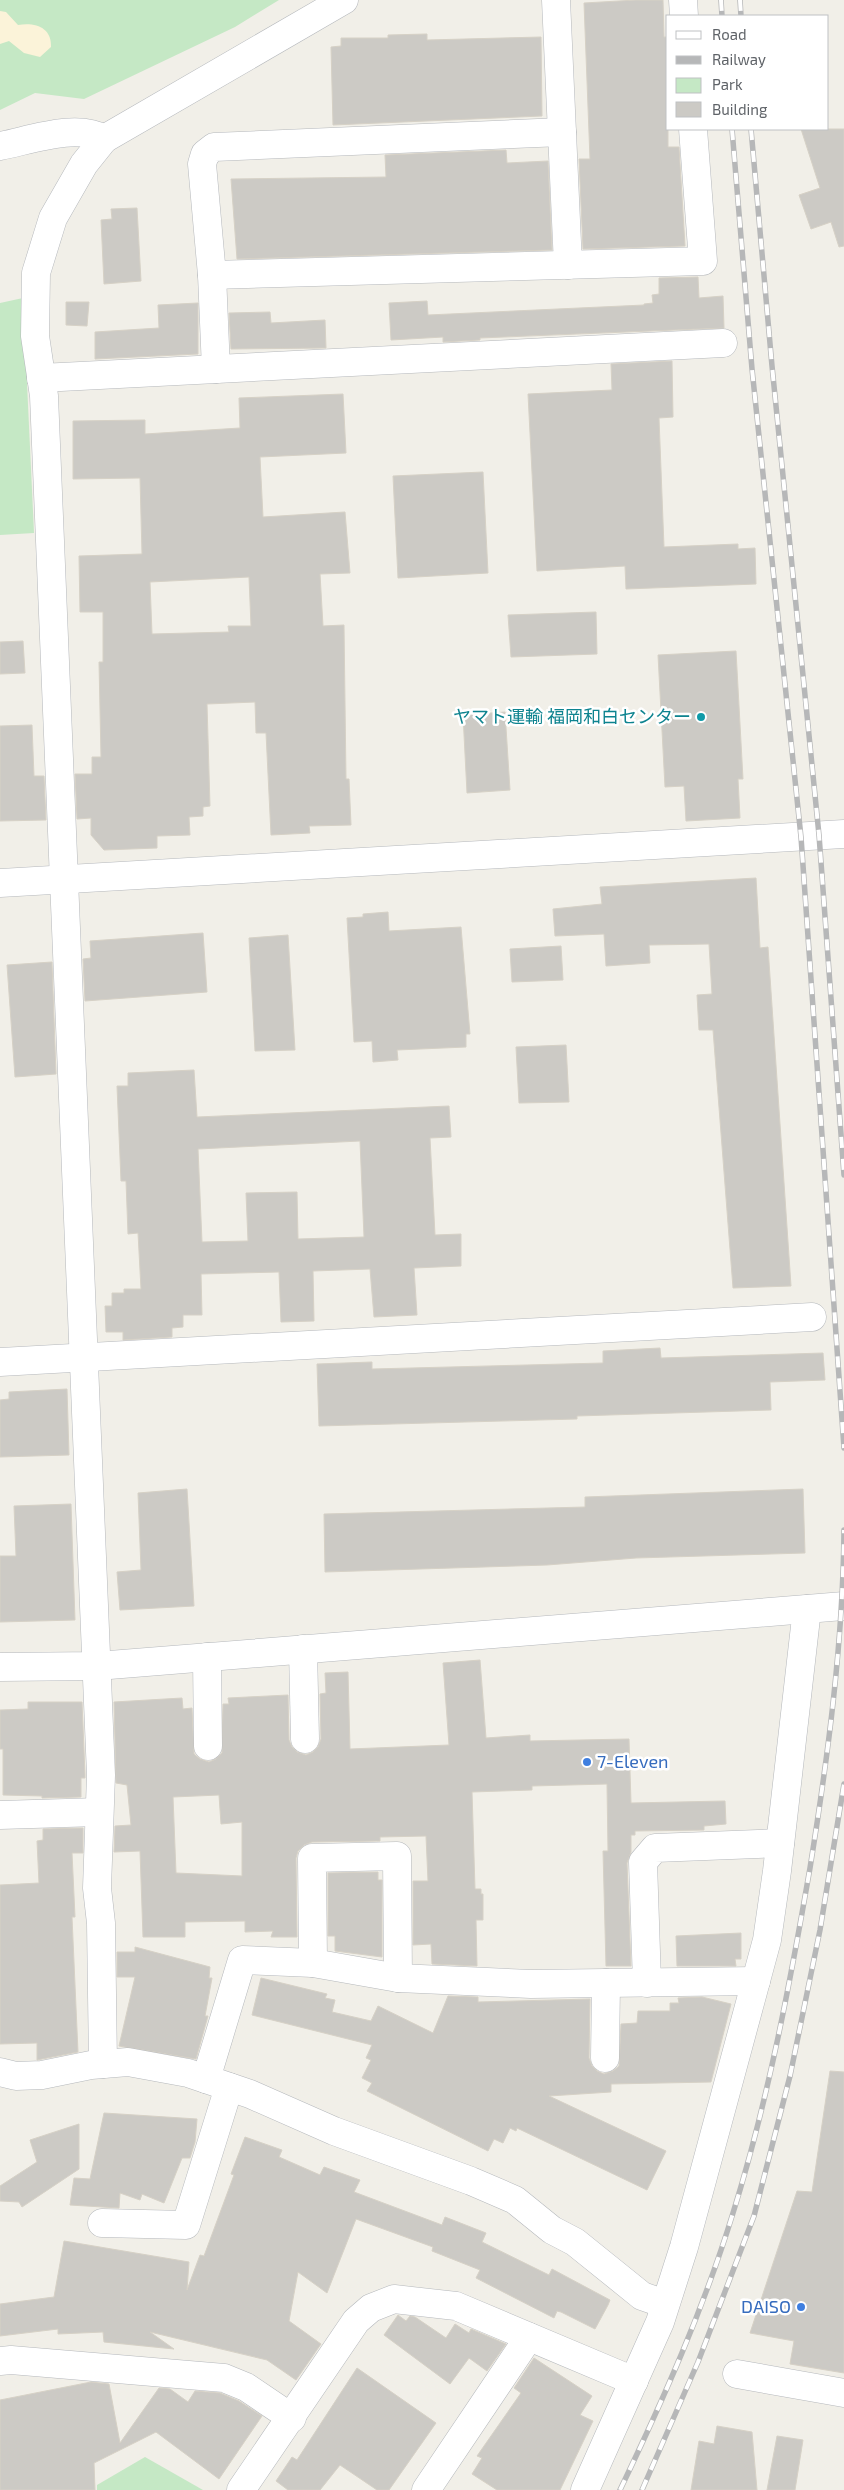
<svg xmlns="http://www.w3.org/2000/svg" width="844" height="2490" font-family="'Exo 2','Noto Sans JP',sans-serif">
<rect width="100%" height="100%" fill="#f1efe8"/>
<g fill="#c5e8c5">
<path d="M 0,0 L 279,0 L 235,27 L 84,99 L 35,93 L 0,110 Z"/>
<path d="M 23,298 L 34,533 L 0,535 L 0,303 Z"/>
<path d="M 145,2457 L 203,2490 L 97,2490 L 97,2485 Z"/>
</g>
<path fill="#fbf3d9" d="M 0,11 L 6,12 L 18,25 C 36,22 52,28 51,47 L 40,57 L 24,53 L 9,41 L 0,44 Z"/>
<g fill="#cccac5" stroke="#d6d1c6" fill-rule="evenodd">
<path d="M 636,0 L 663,0 L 664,37 L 668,37 L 668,147 L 679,147 L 685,246 L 583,249 L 579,159 L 590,159 L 584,3 Z"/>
<path d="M 427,34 L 427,40 L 541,37 L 542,116 L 333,125 L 331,47 L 341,46 L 341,38 L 388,38 L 388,35 Z"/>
<path d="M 801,129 L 844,129 L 844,246 L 839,247 L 831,222 L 811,229 L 799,195 L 820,188 Z"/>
<path d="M 506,150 L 507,163 L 548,161 L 552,250 L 237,259 L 231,179 L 386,177 L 385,155 Z"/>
<path d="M 137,208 L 141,281 L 104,284 L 101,220 L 112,219 L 111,209 Z"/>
<path d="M 698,277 L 699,298 L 723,296 L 724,328 L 480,338 L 480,340 L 443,342 L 443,337 L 391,340 L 389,303 L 427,301 L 428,315 L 644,305 L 644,304 L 653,303 L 652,295 L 659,294 L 659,278 Z"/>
<path d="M 66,302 L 89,302 L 87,326 L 66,325 Z"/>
<path d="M 198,303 L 198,354 L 95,359 L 95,332 L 159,328 L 158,305 Z"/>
<path d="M 270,312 L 271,323 L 325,320 L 326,348 L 231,349 L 229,313 Z"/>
<path d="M 672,361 L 673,417 L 659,418 L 664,547 L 738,544 L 738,549 L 755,548 L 756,584 L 626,589 L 625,566 L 537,571 L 528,394 L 612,390 L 611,364 Z"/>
<path d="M 343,394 L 346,453 L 260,457 L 263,517 L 345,512 L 350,573 L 320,574 L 323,626 L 344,625 L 346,779 L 349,779 L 351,825 L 309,826 L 310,833 L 271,835 L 266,733 L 256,733 L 255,702 L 207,704 L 210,806 L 203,807 L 203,816 L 189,817 L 190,835 L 157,836 L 157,848 L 104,850 L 91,835 L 91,818 L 77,819 L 75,774 L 92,774 L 92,757 L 101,757 L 99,662 L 103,662 L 103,612 L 80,612 L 79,556 L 142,554 L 140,478 L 73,479 L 73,421 L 145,420 L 145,434 L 240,428 L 239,398 ZM 249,577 L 251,626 L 228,626 L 229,632 L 152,634 L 150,582 Z"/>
<path d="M 483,472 L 488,573 L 398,578 L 393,476 Z"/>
<path d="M 596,612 L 597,654 L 511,657 L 508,615 Z"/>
<path d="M 23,641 L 25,673 L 0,674 L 0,642 Z"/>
<path d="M 736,651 L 743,779 L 738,779 L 740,818 L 686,821 L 684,786 L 665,787 L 658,655 Z"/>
<path d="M 505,712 L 510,790 L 467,793 L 463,715 Z"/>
<path d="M 32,725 L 34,776 L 44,776 L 46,820 L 0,821 L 0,726 Z"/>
<path d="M 756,878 L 760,948 L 768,947 L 791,1286 L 733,1288 L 713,1030 L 699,1030 L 697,995 L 712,994 L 709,944 L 649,945 L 650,963 L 606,966 L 604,934 L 555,936 L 553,909 L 602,904 L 600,887 Z"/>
<path d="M 388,912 L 389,931 L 461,927 L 470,1034 L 466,1034 L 466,1047 L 397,1050 L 398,1060 L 373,1062 L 372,1041 L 354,1042 L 347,918 L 363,917 L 363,914 Z"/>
<path d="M 203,933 L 207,992 L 85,1001 L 83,959 L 91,958 L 90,941 Z"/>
<path d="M 288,935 L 295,1050 L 255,1051 L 249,938 Z"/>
<path d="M 561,946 L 563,980 L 512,982 L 510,949 Z"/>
<path d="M 52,962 L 56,1074 L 15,1077 L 7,965 Z"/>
<path d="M 566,1045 L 569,1102 L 519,1103 L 516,1047 Z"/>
<path d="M 194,1070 L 197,1117 L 449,1106 L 451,1137 L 430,1138 L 435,1235 L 461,1234 L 461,1266 L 414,1268 L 417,1315 L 374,1317 L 370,1269 L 313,1271 L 314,1321 L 281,1322 L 279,1272 L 201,1274 L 202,1315 L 183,1315 L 183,1327 L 172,1328 L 172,1337 L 123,1340 L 123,1332 L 106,1332 L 105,1306 L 112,1306 L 112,1293 L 124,1293 L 124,1289 L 141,1289 L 138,1233 L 128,1234 L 126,1181 L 121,1181 L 117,1086 L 128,1086 L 128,1073 ZM 360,1141 L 364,1237 L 298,1239 L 297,1192 L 246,1193 L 248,1241 L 202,1242 L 198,1149 Z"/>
<path d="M 660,1348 L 661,1358 L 823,1353 L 825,1380 L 770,1382 L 771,1410 L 577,1416 L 577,1419 L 319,1426 L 317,1364 L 372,1362 L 372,1369 L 603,1363 L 603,1351 Z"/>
<path d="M 67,1389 L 69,1455 L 0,1457 L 0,1400 L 9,1399 L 9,1392 Z"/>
<path d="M 187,1489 L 194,1606 L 120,1610 L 117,1572 L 141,1570 L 138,1493 Z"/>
<path d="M 803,1489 L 805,1553 L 636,1558 L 547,1565 L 325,1572 L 324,1514 L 585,1507 L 585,1497 Z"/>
<path d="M 71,1504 L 75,1620 L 0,1622 L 0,1556 L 16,1556 L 14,1506 Z"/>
<path d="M 480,1660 L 486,1738 L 530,1735 L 530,1741 L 629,1739 L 631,1803 L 725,1801 L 726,1824 L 704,1826 L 704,1830 L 635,1831 L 635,1835 L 631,1835 L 631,1852 L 627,1863 L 631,1966 L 606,1966 L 603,1851 L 608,1851 L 607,1784 L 532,1786 L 532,1790 L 472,1792 L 475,1889 L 481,1889 L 481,1894 L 483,1894 L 483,1920 L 476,1920 L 477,1966 L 432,1964 L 431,1944 L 413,1945 L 413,1881 L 428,1881 L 426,1836 L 380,1837 L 380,1841 L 312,1842 L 304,1845 L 298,1851 L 296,1858 L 297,1937 L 271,1937 L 273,1931 L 245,1932 L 245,1921 L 185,1922 L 185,1937 L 143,1937 L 140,1851 L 114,1852 L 115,1826 L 131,1825 L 127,1785 L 116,1783 L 114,1702 L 182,1698 L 183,1709 L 192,1708 L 194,1754 L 200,1759 L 209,1762 L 216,1759 L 222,1753 L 223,1704 L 229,1704 L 228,1698 L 288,1695 L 289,1740 L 292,1747 L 297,1752 L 306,1755 L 313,1752 L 318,1747 L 321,1739 L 320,1694 L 326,1693 L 325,1673 L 348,1672 L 350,1749 L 449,1745 L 443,1663 ZM 219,1795 L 221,1824 L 242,1822 L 242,1876 L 176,1873 L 173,1797 Z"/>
<path d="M 28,1702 L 82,1702 L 85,1775 L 85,1778 L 81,1778 L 81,1797 L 42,1798 L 42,1796 L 3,1795 L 3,1749 L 0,1749 L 0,1710 L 28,1709 Z"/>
<path d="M 83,1828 L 83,1853 L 72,1853 L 75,1917 L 72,1917 L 78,2052 L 37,2060 L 37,2043 L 0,2044 L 0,1885 L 39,1883 L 37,1841 L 43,1840 L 43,1829 Z"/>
<path d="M 378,1872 L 378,1880 L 382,1880 L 382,1957 L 335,1951 L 335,1936 L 328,1936 L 328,1873 Z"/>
<path d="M 741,1933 L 741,1959 L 735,1959 L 736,1966 L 677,1966 L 676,1936 Z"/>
<path d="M 135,1947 L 210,1967 L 209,1978 L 212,1978 L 205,2016 L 208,2016 L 196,2059 L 119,2046 L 135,1977 L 117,1977 L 117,1952 L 135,1952 Z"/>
<path d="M 261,1978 L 327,1994 L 325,1998 L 335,2000 L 332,2012 L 371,2021 L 378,2006 L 433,2033 L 448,1996 L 478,1997 L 478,2002 L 590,1999 L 589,2058 L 592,2066 L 597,2071 L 604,2074 L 613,2071 L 619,2066 L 621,2024 L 637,2023 L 638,2011 L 670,2011 L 670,2003 L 679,2003 L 678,1998 L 702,1997 L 731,2004 L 711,2082 L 611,2084 L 611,2092 L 549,2096 L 666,2151 L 647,2190 L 517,2128 L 516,2131 L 510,2128 L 503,2143 L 494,2139 L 488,2151 L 367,2091 L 372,2083 L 362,2078 L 371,2060 L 366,2058 L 372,2045 L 252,2015 Z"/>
<path d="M 830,2071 L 844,2072 L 844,2373 L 790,2364 L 794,2341 L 750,2333 L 797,2191 L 812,2192 Z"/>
<path d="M 104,2113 L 197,2119 L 195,2142 L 190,2158 L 182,2158 L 164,2203 L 142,2194 L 140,2200 L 120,2193 L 119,2208 L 70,2205 L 74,2178 L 90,2179 Z"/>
<path d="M 79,2124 L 79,2169 L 22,2207 L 19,2202 L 0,2201 L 0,2186 L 37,2162 L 30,2140 Z"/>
<path d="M 245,2137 L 282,2150 L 279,2157 L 320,2175 L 324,2167 L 360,2180 L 354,2192 L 442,2225 L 445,2217 L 486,2233 L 482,2242 L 549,2275 L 552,2269 L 610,2300 L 608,2305 L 595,2329 L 561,2312 L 557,2311 L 554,2318 L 476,2278 L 480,2270 L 432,2251 L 433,2247 L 356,2219 L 327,2293 L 298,2272 L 289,2321 L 321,2344 L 296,2380 L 267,2360 L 150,2332 L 174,2349 L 104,2342 L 103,2332 L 58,2334 L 58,2329 L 0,2336 L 0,2304 L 54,2297 L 64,2241 L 189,2262 L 187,2290 L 200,2255 L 204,2256 L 234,2175 L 231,2174 Z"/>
<path d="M 398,2315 L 406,2321 L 410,2316 L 415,2317 L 446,2338 L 455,2324 L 469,2333 L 471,2329 L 506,2344 L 487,2371 L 469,2358 L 450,2384 L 384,2335 Z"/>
<path d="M 534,2358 L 592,2396 L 580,2415 L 593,2421 L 560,2490 L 497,2490 L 472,2474 L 482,2458 L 477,2456 L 521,2393 L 514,2388 Z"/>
<path d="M 357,2368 L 436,2423 L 389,2490 L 377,2490 L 340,2465 L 320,2490 L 288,2490 L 276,2481 L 292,2457 L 297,2460 Z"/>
<path d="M 91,2382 L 109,2384 L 120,2443 L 159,2388 L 170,2389 L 188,2402 L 195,2391 L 220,2393 L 239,2401 L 262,2416 L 219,2479 L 156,2432 L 94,2463 L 95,2490 L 0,2490 L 0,2400 Z"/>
<path d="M 717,2426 L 752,2432 L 757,2490 L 691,2490 L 699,2441 L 714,2444 Z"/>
<path d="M 777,2436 L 803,2440 L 795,2490 L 767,2490 Z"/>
</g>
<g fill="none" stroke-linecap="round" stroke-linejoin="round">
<defs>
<g id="minor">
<path d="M 556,0 L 568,265"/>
<path d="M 683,0 L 684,16"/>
<path d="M 0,146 C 31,140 77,123 104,139"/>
<path d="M 212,275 L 703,261 L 693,129"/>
<path d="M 216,369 L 212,275 L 202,164 L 205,154 L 214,147 L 562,132"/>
<path d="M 41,378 L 723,343"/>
<path d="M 0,883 L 844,834"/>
<path d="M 0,1362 L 812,1317"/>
<path d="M 303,1649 L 305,1739"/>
<path d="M 207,1657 L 208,1746"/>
<path d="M 0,1667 L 97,1666 L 844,1606"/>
<path d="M 0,1815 L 99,1812"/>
<path d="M 313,1963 L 312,1858 L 397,1856 L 398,1978"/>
<path d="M 647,1983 L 643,1862 L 655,1848 L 780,1843"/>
<path d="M 605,2058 L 606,1983"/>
<path d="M 103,2064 L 101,1923 L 97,1888 L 101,1775 L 44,396 L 35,336 L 36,273 L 53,218 L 84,164 L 104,139 L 344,0"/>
<path d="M 0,2072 L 16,2076 L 42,2075 L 91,2065 L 128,2062 L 188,2073 L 250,2094 L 334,2131 L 471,2181 L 515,2200 L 552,2230 L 575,2242 L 642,2296 L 665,2304"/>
<path d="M 206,2079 L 242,1960 L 313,1963 L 398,1978 L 531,1984 L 756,1981"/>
<path d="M 102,2223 L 186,2225 L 229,2087"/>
<path d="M 0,2361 L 11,2360 L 224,2378 L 246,2387 L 292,2418"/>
<path d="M 737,2374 L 844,2393"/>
<path d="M 241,2490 L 356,2321 L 371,2308 L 394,2299 L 456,2306 L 634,2381"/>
<path d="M 426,2490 L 529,2337"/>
<path d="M 585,2490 L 660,2322 L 684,2247 L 767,1940 L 777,1871 L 807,1609"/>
</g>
</defs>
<use href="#minor" stroke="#b5b8bc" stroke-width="29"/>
<use href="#minor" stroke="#fff" stroke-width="28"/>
<defs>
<g id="rail">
<path d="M 721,0 L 722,16"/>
<path d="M 740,0 L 741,16"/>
<path d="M 732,129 L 752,369 L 801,837 L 844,1448"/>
<path d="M 751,129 L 772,366 L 819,835 L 844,1175"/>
<path d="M 620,2490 C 663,2400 704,2308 733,2213 C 768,2101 790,1983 810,1868 C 828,1756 843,1644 844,1530"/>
<path d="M 642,2490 L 698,2362 L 754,2216 L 790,2076 L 820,1930 L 844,1784"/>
</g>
</defs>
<use href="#rail" stroke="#b6b7b8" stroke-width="5.5"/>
<use href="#rail" stroke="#fff" stroke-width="4" stroke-dasharray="11" stroke-linecap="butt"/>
</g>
<circle fill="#0f9aa8" stroke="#fff" stroke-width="2" cx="701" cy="717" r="5"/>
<g fill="#3f7fe0" stroke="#fff" stroke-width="2">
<circle cx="587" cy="1762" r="5"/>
<circle cx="801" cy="2307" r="5"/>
</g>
<g text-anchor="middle" stroke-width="5" stroke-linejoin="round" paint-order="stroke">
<g font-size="18" fill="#0d838f" stroke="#fff" text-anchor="end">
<text x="691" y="723">ヤマト運輸 福岡和白センター</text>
</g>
<g font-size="18" fill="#366cbe" stroke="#fff" text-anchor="start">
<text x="597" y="1768">7-Eleven</text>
<text x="791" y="2313" text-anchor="end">DAISO</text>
</g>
</g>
<rect x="666" y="15" width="162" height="115" fill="#ffffff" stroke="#bfc1c3"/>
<rect x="676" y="31" width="25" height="8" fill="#ffffff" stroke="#bfc1c3"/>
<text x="712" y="40" font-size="15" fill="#5f6368">Road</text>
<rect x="676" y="56" width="25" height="8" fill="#b6b7b8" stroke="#bfc1c3"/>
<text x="712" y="65" font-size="15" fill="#5f6368">Railway</text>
<rect x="676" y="78" width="25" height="15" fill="#c5e8c5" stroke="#bfc1c3"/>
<text x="712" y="90" font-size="15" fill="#5f6368">Park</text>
<rect x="676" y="102" width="25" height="15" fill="#cccac5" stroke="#bfc1c3"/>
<text x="712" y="115" font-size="15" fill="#5f6368">Building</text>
</svg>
